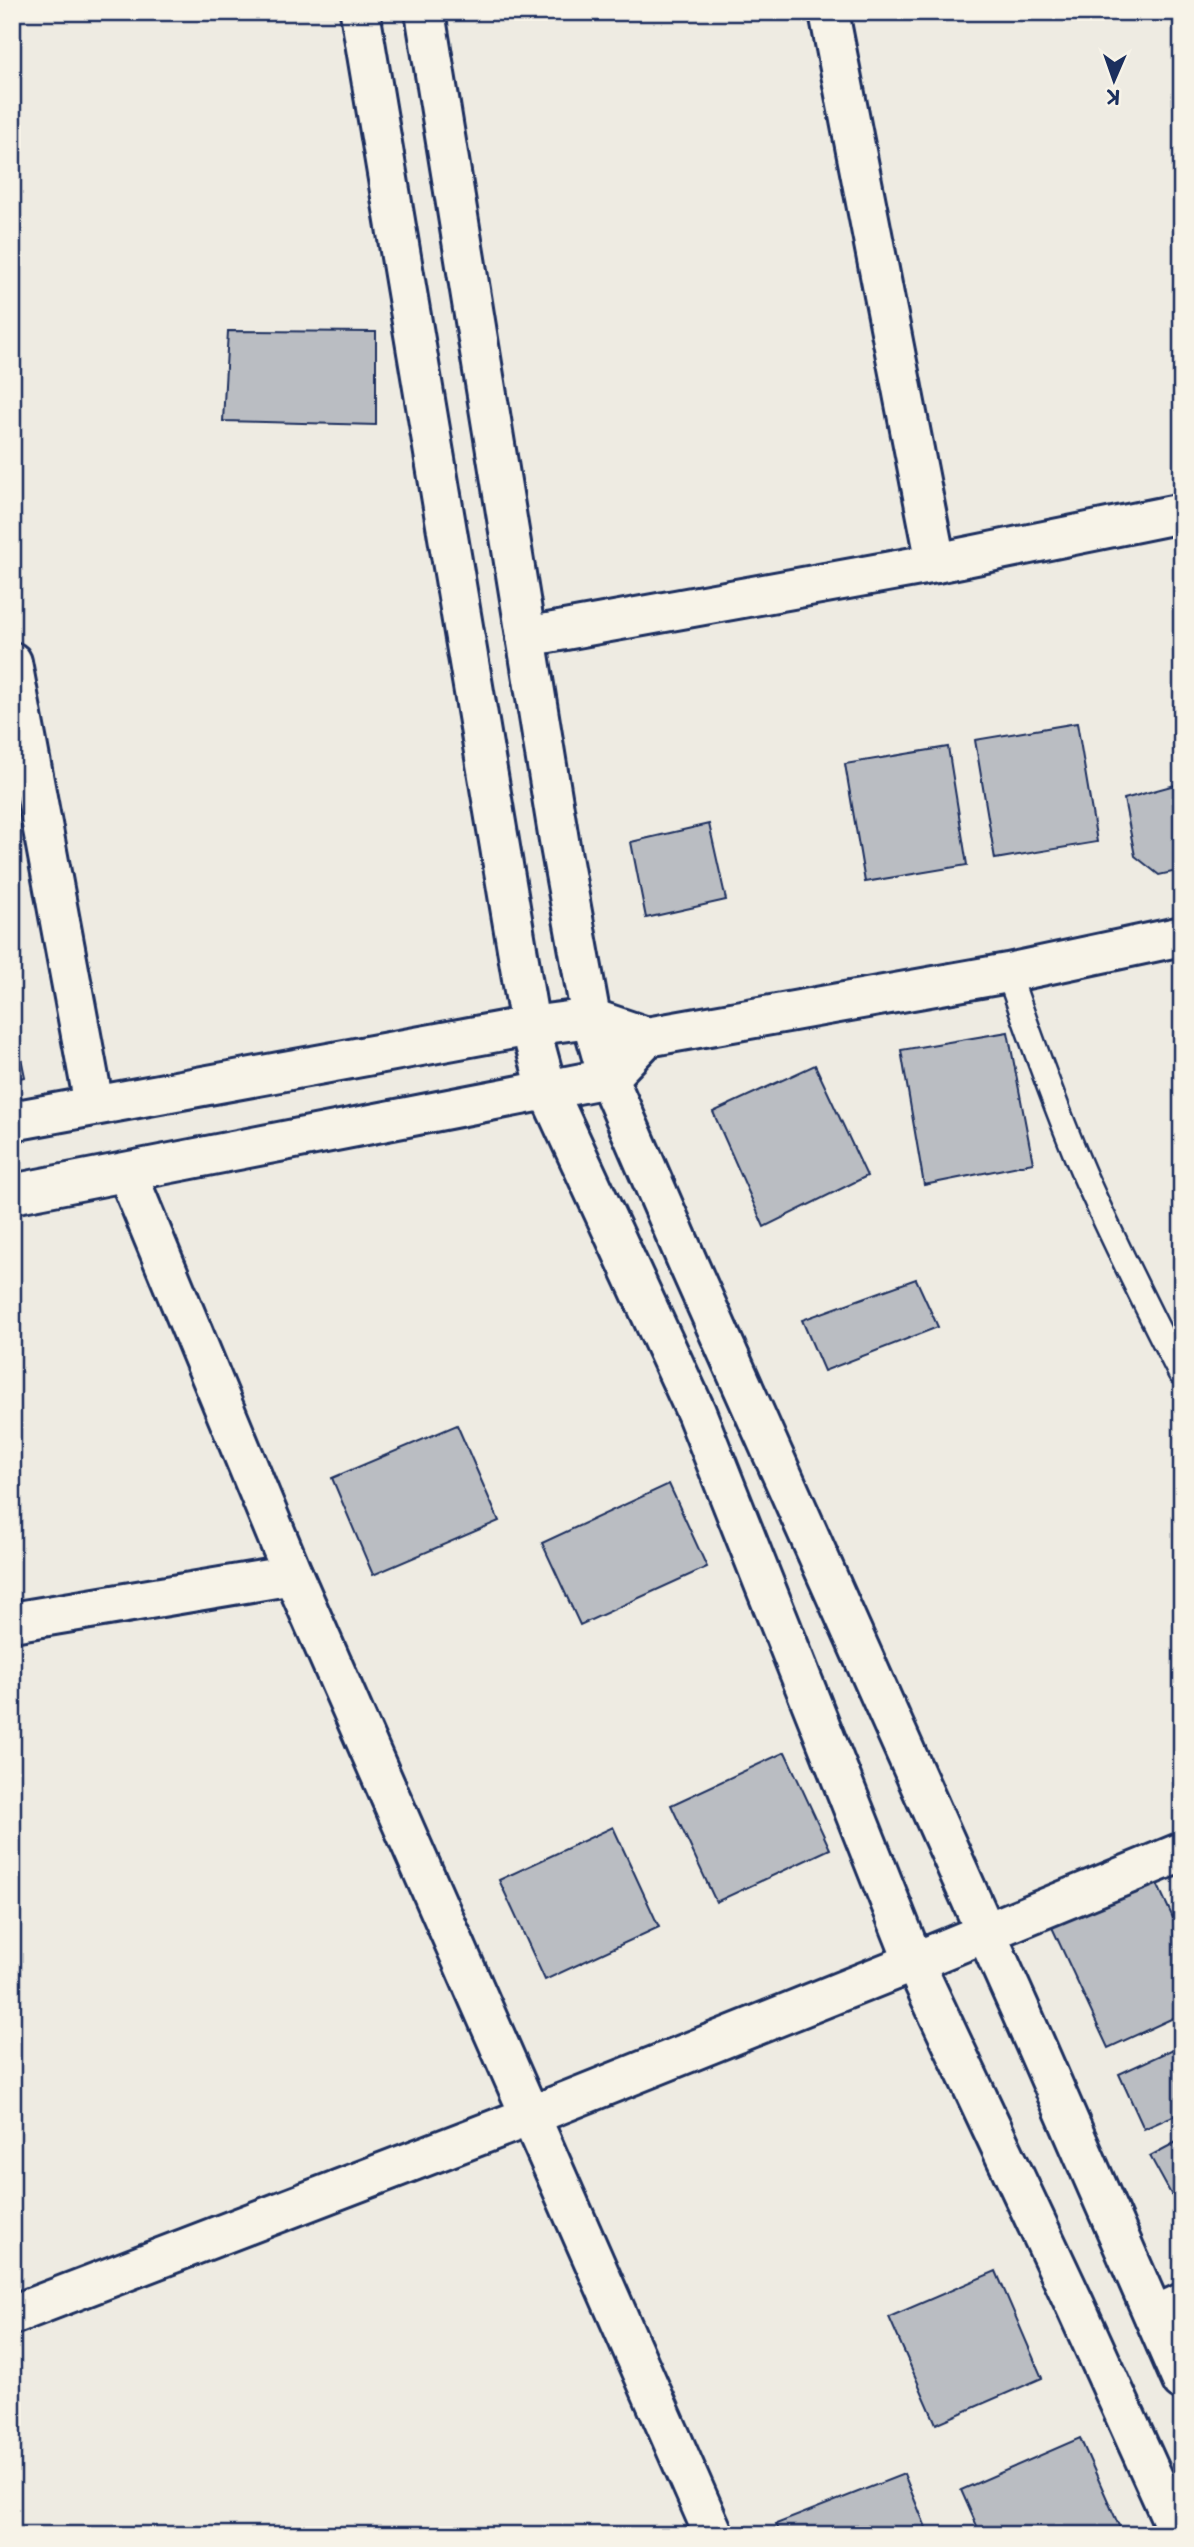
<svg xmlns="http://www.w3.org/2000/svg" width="1194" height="2547" font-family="'Playpen Sans',sans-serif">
<rect width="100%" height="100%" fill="#eeebe2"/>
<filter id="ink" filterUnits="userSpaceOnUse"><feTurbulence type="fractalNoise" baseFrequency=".0143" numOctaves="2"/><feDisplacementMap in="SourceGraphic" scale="14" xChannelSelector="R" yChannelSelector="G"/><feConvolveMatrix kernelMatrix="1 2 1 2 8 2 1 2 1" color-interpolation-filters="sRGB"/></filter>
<g filter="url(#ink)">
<g fill="#babdc2" stroke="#1b2f5e" stroke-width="2">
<path d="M 228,331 L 376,332 L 376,425 L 223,421 Z"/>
<path d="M 1077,723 L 1097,842 L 995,859 L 975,740 Z"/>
<path d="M 948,747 L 967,865 L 865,882 L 845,764 Z"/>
<path d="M 1182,783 L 1182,870 L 1159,875 L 1135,856 L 1124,799 Z"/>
<path d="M 709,824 L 726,900 L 646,918 L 631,842 Z"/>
<path d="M 12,1014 L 25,1077 L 12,1079 Z"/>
<path d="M 1008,1032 L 1033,1163 L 924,1185 L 901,1050 Z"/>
<path d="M 815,1065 L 867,1176 L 764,1227 L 713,1112 Z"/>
<path d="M 916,1279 L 938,1327 L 824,1371 L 802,1320 Z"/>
<path d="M 457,1425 L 499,1521 L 373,1575 L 332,1478 Z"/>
<path d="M 669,1484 L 707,1567 L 580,1625 L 542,1543 Z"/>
<path d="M 785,1752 L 830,1849 L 716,1902 L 671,1805 Z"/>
<path d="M 613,1827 L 659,1927 L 545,1980 L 499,1880 Z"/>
<path d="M 1153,1875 L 1182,1937 L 1182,2014 L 1108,2048 L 1050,1923 Z"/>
<path d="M 1182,2045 L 1182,2112 L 1144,2129 L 1119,2074 Z"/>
<path d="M 1182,2139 L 1182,2214 L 1150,2156 Z"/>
<path d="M 996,2271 L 1042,2378 L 936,2424 L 889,2317 Z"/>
<path d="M 1080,2438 L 1123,2535 L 981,2535 L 961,2490 Z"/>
<path d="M 904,2474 L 929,2535 L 781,2535 L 776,2524 Z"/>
</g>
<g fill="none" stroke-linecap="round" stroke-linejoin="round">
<defs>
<path id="lane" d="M 1008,973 C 1032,1040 1055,1107 1083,1172 C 1113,1240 1146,1306 1180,1373"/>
<g id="street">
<path d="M 360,12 L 530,1026"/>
<path d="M 425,12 L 560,846 L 591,1018"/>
<path d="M 829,12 L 936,563"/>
<path d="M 526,637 L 936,563 L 1182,513"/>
<path d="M 12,662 L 94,1105"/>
<path d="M 647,1037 L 1008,973 L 1182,936"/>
<path d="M 127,1173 L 293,1575 L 714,2535"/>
<path d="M 12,1622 L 293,1575"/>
<path d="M 12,2315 L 530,2116 L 914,1962 L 1182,1852"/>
<path d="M 1154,2316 L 1182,2303"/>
</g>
<g id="secondary">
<path d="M 591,1018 L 608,1078 L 690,1268 L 1019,2007 L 1182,2381"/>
<path d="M 530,1026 L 547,1089 L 696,1412 L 914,1962 L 1075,2305 L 1179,2535"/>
<path d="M 12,1121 L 530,1026 L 591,1018 L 647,1037 L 608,1078 L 12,1194"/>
</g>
</defs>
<use href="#lane" stroke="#1b2f5e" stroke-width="28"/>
<use href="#street" stroke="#1b2f5e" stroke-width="44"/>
<use href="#secondary" stroke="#1b2f5e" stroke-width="44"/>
<use href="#lane" stroke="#f7f3e8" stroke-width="23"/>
<use href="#street" stroke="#f7f3e8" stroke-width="38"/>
<use href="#secondary" stroke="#f7f3e8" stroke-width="38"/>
</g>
</g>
<rect width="1194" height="2547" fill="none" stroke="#f7f3e8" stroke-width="42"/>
<rect x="21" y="21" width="1152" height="2505" fill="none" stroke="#1b2f5e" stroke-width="2.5" filter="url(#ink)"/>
<g transform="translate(1114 80) rotate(182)" stroke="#f7f3e8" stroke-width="5" paint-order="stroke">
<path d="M0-5L12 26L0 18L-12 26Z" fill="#1b2f5e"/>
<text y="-10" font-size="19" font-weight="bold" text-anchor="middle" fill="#1b2f5e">K</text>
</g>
</svg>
